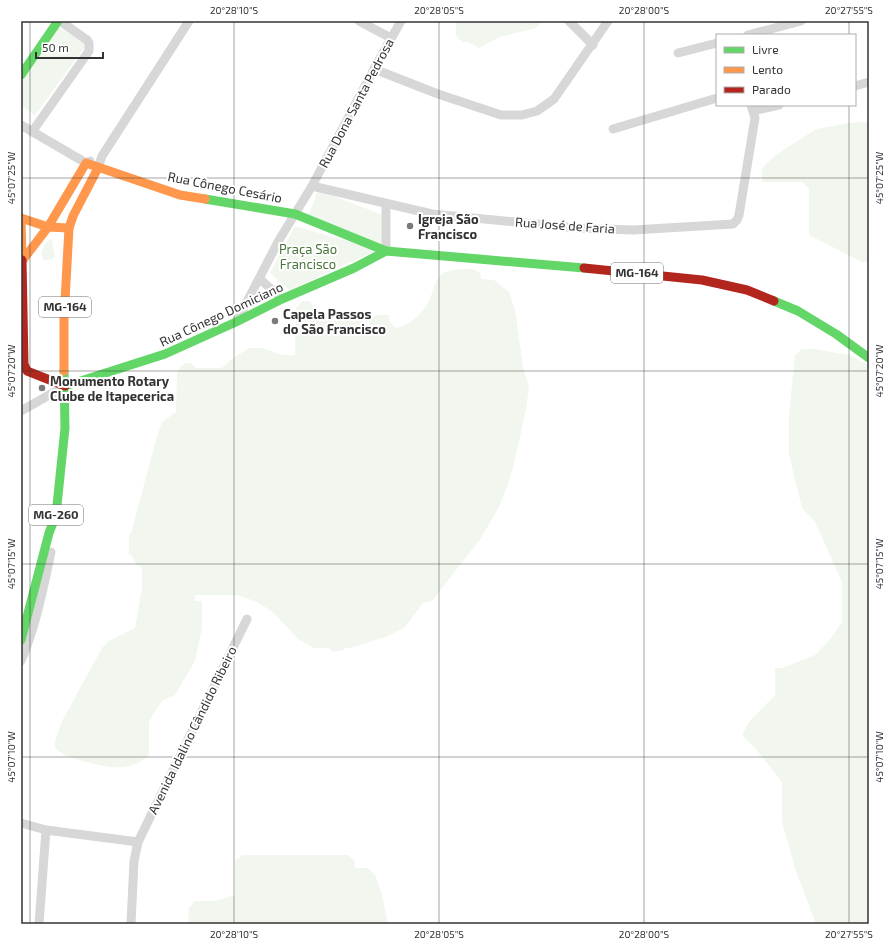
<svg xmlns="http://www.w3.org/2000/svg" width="890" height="945" font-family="'Exo 2',sans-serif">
<rect width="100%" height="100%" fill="#fff"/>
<g fill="#f1f7ee">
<path d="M 456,21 L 542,21 L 542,22 L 536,28 L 500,37 L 479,48 L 468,42 L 462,42 L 456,35 Z"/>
<path d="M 58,27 L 83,41 L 85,47 L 35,115 L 21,106 L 21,83 Z"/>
<path d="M 856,122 L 869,122 L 869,262 L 862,262 L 809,235 L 809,189 L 802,182 L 762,182 L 762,168 L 776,155 L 816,129 Z"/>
<path d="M 318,190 L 383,215 L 383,248 L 308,218 Z"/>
<path d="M 295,226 L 378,250 L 289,290 L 270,273 Z"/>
<path d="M 52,239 L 55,258 L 44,261 L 41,253 L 46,242 Z"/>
<path d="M 461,269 L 472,269 L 479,272 L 482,279 L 494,280 L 509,292 L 515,310 L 523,366 L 529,387 L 526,410 L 513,468 L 507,487 L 499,507 L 481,538 L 432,601 L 423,603 L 405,627 L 388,636 L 351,648 L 345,648 L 344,650 L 333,652 L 329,648 L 314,648 L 298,639 L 273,612 L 257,602 L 237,595 L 195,595 L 195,601 L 202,601 L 202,628 L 195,661 L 175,695 L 162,701 L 149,721 L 149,755 C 129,774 107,767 83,761 C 71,757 65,757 55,748 L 55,741 L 62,721 L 102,648 L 109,641 L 135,628 L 142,588 L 142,568 L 136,564 L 132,556 L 129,555 L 129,535 L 131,533 L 156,440 L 162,422 L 176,412 L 177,373 L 181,366 L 185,363 L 191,363 L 196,368 L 222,368 L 229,361 L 249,348 L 262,348 L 282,355 L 295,355 L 296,308 L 302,301 L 309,301 L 322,315 L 322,321 L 362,321 L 369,328 L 369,321 L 376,315 L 389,315 L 389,322 L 396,328 C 410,325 422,314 429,301 C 434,291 434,277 446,272 C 450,270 456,270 461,269 Z"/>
<path d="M 802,349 L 815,349 L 849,355 L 869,365 L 869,924 L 817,924 L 815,922 L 795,868 L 782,822 L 782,782 L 755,748 L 742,735 L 749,722 L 775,695 L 775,668 L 782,668 L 815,655 L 828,642 L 842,622 L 842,582 L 815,522 L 802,508 L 789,455 L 789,415 L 795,355 Z"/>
<path d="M 242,855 L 348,855 L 355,861 L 355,868 L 368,868 L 375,875 L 382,895 L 388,924 L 188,924 L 189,908 L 195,901 L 215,901 L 235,895 L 235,861 Z"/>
</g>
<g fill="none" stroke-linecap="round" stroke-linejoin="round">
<g stroke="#d7d7d7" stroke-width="9">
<path d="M 359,21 L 391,38"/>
<path d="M 569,21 L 593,45"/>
<path d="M 748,35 L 801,21"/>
<path d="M 678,53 L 717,43"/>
<path d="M 374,69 L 438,94 L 501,115 L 522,115 L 537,111 L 554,99 L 608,21"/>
<path d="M 855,86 L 869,82"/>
<path d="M 753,111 L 779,105"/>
<path d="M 21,125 L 86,163 L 90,161"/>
<path d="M 613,129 L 717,98"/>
<path d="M 32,132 L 89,51 L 89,43 L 87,40 L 60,21"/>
<path d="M 98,168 L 102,156 L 189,21"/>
<path d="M 312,186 L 432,214 L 577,228 L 633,230 L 733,224 L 737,220 L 739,215 L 755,118 L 751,105"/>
<path d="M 386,251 L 386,204"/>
<path d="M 260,279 L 282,299"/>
<path d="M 237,321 L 279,240 L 312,186 L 374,69 L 401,21"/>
<path d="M 21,411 L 65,386"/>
<path d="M 21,661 C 36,626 43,589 51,552"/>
<path d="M 21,823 L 46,830 L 138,842"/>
<path d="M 39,924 L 46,830"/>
<path d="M 131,924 L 134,861 L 138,842 L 247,619"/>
</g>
<g stroke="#63d668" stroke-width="9">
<path d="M 21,75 L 58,21"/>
<path d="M 205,199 L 295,214 L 386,251"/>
<path d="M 774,301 L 798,311 L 836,334 L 869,358"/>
<path d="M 65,386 L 165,354 L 236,322 L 282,299 L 354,268 L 386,251 L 584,268"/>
<path d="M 21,640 L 49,533 L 56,515 L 65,428 L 64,371"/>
</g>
<g stroke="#ff974d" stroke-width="9">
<path d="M 21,218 L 48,227 L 69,228"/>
<path d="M 21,218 L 22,260"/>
<path d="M 22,261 L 48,227 L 86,163 L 180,195 L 205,199"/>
<path d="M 64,371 L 64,319 L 69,228 L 73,216 L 98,168"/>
</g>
<g stroke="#b3261e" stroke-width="9">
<path d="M 22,260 L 24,364 L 27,371 L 65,386"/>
<path d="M 584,268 L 702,280 L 747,290 L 774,301"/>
</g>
</g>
<path fill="none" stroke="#333" stroke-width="1" stroke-opacity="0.45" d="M 30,21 L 30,924M 234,21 L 234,924M 439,21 L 439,924M 644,21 L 644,924M 849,21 L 849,35M 849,105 L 849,924M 21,178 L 869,178M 21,371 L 869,371M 21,564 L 869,564M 21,757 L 869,757"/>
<g fill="#7a7a7a" stroke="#fff" stroke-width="1.5">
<circle cx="410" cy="226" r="4"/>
<circle cx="275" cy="321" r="4"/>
<circle cx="42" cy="388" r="4"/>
</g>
<g text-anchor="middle" stroke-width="4" stroke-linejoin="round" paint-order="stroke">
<g fill="#fff" stroke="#707070" stroke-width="1">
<rect x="611" y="263" width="52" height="20" rx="3"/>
<rect x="39" y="297" width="52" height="20" rx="3"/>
<rect x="29" y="505" width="54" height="20" rx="3"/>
</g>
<g font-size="12" font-weight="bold" fill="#333">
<text x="637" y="277">MG-164</text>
<text x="65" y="311">MG-164</text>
<text x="56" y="519">MG-260</text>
</g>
<g font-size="13" fill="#333" stroke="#fff">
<text transform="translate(356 103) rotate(-62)" y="5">Rua Dona Santa Pedrosa</text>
<text transform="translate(225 187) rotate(11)" y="5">Rua Cônego Cesário</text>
<text transform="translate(565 225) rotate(4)" y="5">Rua José de Faria</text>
<text transform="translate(221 314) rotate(-25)" y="5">Rua Cônego Domiciano</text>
<text transform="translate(192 730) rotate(-64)" y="5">Avenida Idalino Cândido Ribeiro</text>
</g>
<g font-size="13" font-weight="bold" fill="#333" stroke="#fff" text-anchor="start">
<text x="418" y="224">Igreja São<tspan x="418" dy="15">Francisco</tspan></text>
<text x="283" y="319">Capela Passos<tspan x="283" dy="15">do São Francisco</tspan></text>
<text x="50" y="386">Monumento Rotary<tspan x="50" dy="15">Clube de Itapecerica</tspan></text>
</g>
<g font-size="13" fill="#49753a" stroke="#fff">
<text x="308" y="254">Praça São<tspan x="308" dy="15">Francisco</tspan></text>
</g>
</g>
<rect width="890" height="945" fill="none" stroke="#ffffff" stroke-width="44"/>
<rect x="716" y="34" width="140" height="72" fill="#ffffff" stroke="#adadad"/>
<rect x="724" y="47" width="20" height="6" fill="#63d668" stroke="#adadad"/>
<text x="752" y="54" font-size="12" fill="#333333">Livre</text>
<rect x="724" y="67" width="20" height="6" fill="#ff974d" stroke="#adadad"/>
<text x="752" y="74" font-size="12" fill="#333333">Lento</text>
<rect x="724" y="87" width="20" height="6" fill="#b3261e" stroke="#adadad"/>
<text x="752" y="94" font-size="12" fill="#333333">Parado</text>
<path d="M36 52v6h67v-6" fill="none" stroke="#333333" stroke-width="2"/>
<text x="42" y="52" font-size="12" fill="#333333" stroke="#ffffff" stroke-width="3" paint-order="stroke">50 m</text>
<rect x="22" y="22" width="846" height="901" fill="none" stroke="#333" stroke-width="1.5"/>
<g font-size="10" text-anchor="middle" fill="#333">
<text x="234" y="14">20°28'10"S</text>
<text x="439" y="14">20°28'05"S</text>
<text x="644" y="14">20°28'00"S</text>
<text x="849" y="14">20°27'55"S</text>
<text transform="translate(879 178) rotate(-90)" y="4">45°07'25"W</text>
<text transform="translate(11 178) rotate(-90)" y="4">45°07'25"W</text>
<text transform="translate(879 371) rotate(-90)" y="4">45°07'20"W</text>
<text transform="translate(11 371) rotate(-90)" y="4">45°07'20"W</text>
<text transform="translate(879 564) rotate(-90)" y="4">45°07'15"W</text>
<text transform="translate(11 564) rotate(-90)" y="4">45°07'15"W</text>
<text transform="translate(879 757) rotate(-90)" y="4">45°07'10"W</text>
<text transform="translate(11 757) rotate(-90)" y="4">45°07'10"W</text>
<text x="234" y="938">20°28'10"S</text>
<text x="439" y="938">20°28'05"S</text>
<text x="644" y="938">20°28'00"S</text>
<text x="849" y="938">20°27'55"S</text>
</g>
</svg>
